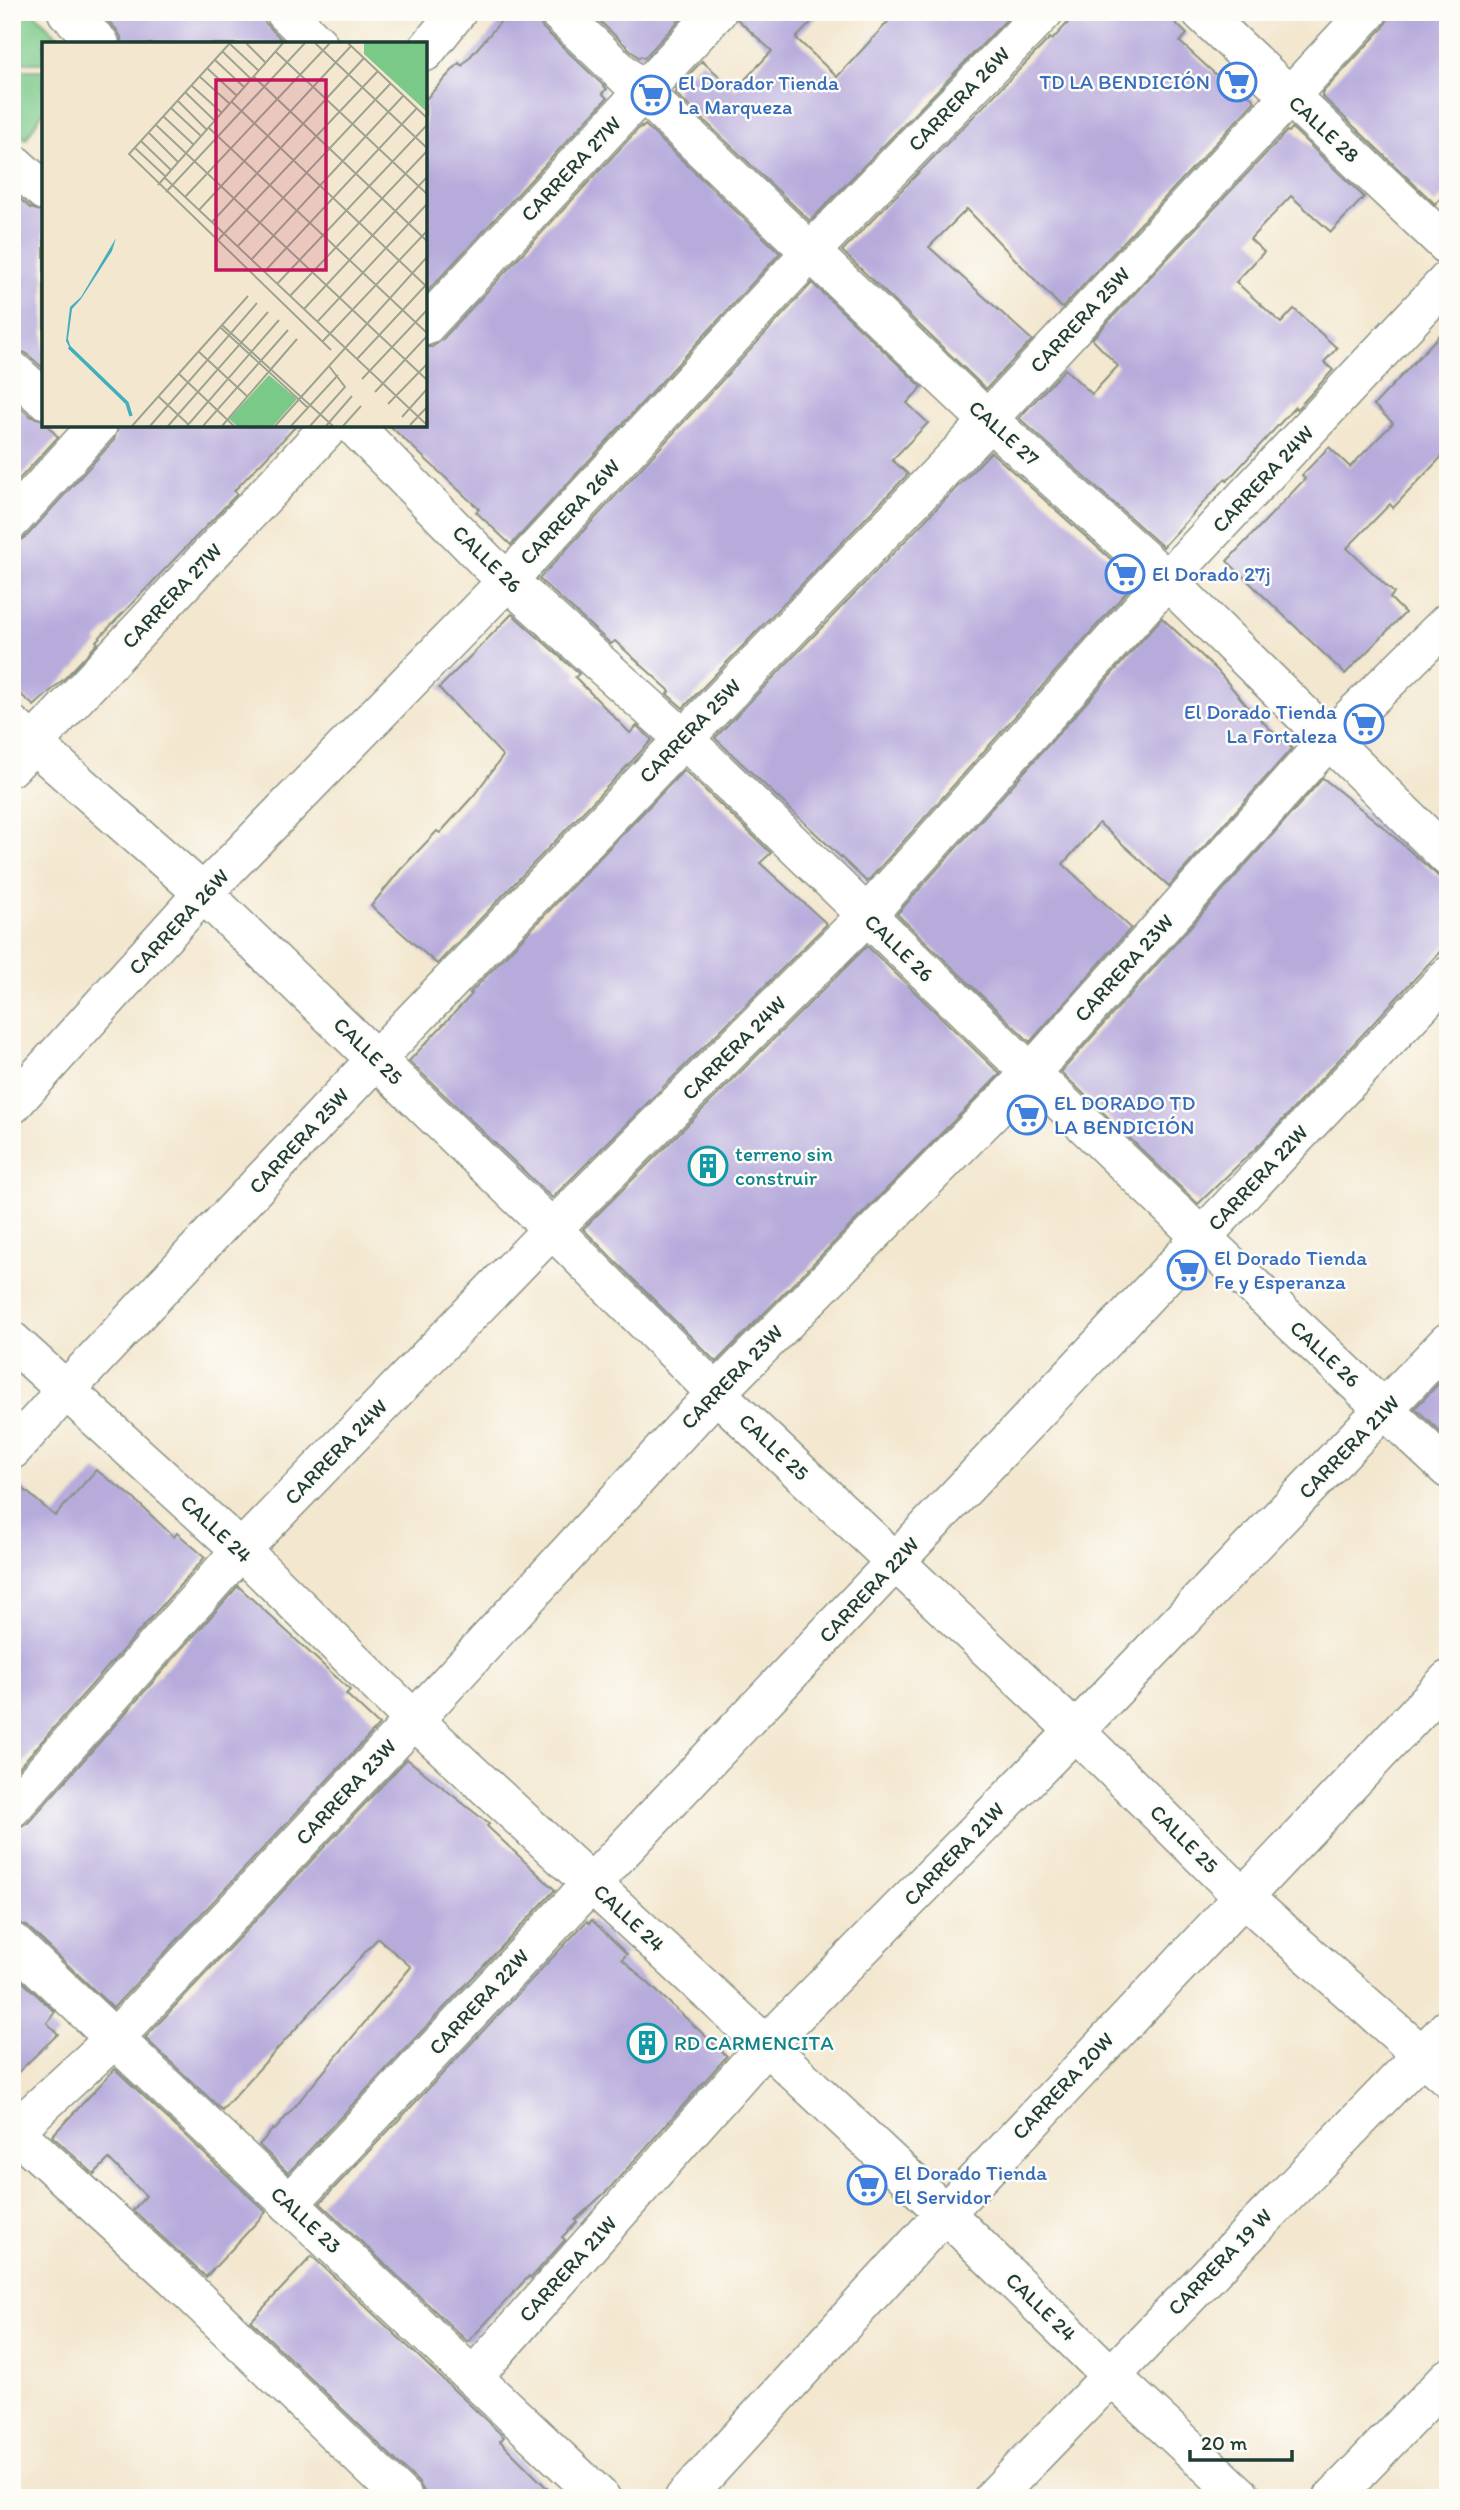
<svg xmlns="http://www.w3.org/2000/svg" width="1460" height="2510" font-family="Itim,sans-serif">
<rect width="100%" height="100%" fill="#fdfcf7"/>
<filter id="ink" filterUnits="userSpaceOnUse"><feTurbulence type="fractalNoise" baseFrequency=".0143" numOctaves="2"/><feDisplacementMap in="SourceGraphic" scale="14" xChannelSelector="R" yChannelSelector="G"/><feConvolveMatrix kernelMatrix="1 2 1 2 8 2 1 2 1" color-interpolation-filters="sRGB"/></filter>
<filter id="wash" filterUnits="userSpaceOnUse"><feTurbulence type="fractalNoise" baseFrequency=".00686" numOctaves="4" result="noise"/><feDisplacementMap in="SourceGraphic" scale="28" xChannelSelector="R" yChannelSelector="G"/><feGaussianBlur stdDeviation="1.57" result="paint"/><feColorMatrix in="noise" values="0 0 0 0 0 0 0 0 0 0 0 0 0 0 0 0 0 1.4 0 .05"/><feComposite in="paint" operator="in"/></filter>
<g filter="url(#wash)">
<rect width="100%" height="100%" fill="#f3e7cf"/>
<g fill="#7bc989" stroke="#4d835e" stroke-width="2">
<path d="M 12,12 L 33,12 L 66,44 L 44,44 L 44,63 L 12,63 Z"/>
<path d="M 12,70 L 44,70 L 44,110 L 26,139 L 12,128 Z"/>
</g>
<g id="blocks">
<g fill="#b7abdc">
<path d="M 99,12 L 255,12 L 286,44 L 121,44 L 121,37 L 116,29 Z"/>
<path d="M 509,12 L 537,12 L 537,19 L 543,28 L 607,89 L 602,93 L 607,98 L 425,294 L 425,100 L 459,63 L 462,66 Z"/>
<path d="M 590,12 L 687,12 L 644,58 L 641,56 L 639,58 Z"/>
<path d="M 738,12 L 821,12 L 796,38 L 837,77 L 897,12 L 1001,12 L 1008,18 L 810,221 L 675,93 L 678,90 L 676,88 L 702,61 L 735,90 L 772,51 L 737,19 Z"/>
<path d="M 1078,12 L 1164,12 L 1187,34 L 1180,42 L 1236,93 L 1241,87 L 1255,101 L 1062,308 L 967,209 L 929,247 L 1032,340 L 986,389 L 842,251 L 1050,38 L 1052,40 Z"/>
<path d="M 1391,12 L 1448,12 L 1448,190 L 1435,204 L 1322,96 L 1322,93 L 1384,27 Z"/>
<path d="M 645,125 L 780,253 L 511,545 L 476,512 L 479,509 L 389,425 L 425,425 L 425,347 L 432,347 L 441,341 L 641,126 L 642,128 Z"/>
<path d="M 1292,128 L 1364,197 L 1331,232 L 1291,196 L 1250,239 L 1264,252 L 1236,282 L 1281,323 L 1294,309 L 1337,348 L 1324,362 L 1333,370 L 1297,409 L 1295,407 L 1227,481 L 1225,479 L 1163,547 L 1019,418 L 1065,369 L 1092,394 L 1118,366 L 1092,339 L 1287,131 L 1289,132 Z"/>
<path d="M 12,192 L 30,208 L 44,212 L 44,369 L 26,353 L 12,349 Z"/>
<path d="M 812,283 L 922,387 L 907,403 L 928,423 L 892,460 L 908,474 L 683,708 L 667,694 L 670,691 L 615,641 L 611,644 L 539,579 Z"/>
<path d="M 1448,326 L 1448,450 L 1393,508 L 1390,504 L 1347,548 L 1394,593 L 1390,598 L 1405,613 L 1345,674 L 1227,561 L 1305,479 L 1302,475 L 1329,447 L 1350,467 L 1393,423 L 1374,405 Z"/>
<path d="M 12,400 L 30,416 L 44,420 L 44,425 L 47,425 L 58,437 L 12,487 Z"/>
<path d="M 119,425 L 297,425 L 234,491 L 237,494 L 96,641 L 98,643 L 66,677 L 34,706 L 12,687 L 12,541 L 19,541 L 28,535 L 114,440 Z"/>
<path d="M 991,452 L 1133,579 L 1128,584 L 1131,587 L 867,882 L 715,738 Z"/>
<path d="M 512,614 L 579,674 L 575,677 L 630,733 L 637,726 L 652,740 L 437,964 L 371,906 L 401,869 L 437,831 L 440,833 L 474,795 L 503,756 L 439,688 Z"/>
<path d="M 1162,618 L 1218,671 L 1247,706 L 1280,739 L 1292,748 L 1169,886 L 1099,823 L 1063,864 L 1131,928 L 1030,1042 L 897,914 Z"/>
<path d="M 684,770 L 771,853 L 760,863 L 827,924 L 552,1198 L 409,1061 L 472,994 L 470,993 Z"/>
<path d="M 1323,778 L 1382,826 L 1448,885 L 1448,943 L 1262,1142 L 1198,1204 L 1061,1072 Z"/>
<path d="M 867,946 L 1000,1074 L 716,1362 L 583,1229 Z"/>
<path d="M 1448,1374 L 1448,1439 L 1415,1408 Z"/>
<path d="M 96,1470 L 130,1495 L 174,1537 L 177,1533 L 205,1557 L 12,1775 L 12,1479 L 55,1516 Z"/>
<path d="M 238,1586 L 350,1690 L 346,1694 L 379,1725 L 113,2008 L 27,1926 L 12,1921 L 12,1829 L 20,1828 L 28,1823 Z"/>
<path d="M 407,1759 L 489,1824 L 487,1826 L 555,1890 L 288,2173 L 259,2145 L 273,2129 L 275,2130 L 411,1967 L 378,1938 L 222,2110 L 145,2038 Z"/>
<path d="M 592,1920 L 627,1954 L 622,1959 L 727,2056 L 609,2189 L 575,2220 L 577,2222 L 562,2237 L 565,2240 L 531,2278 L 529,2276 L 468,2342 L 320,2203 L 587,1921 L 589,1923 Z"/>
<path d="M 12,1972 L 55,2012 L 47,2023 L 58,2034 L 12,2078 Z"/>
<path d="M 115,2069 L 266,2212 L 206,2277 L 133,2210 L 146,2196 L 109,2159 L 94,2174 L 52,2136 Z"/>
<path d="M 312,2256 L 504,2437 L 500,2441 L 557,2498 L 424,2498 L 424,2491 L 418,2482 L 251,2321 Z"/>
</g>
</g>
</g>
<g filter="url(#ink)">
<use href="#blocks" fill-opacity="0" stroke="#899282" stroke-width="2"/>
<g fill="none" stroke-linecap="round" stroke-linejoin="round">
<defs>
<g id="minor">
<path d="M 67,12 L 100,44"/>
<path d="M 285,12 L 318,44"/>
<path d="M 558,12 L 975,408 L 1167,580 L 1448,857"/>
<path d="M 1201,12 L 1448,246"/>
<path d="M 425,52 L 457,12"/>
<path d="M 12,162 L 44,191"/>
<path d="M 425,326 L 717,12"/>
<path d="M 12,370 L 44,399"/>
<path d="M 353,425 L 488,563 L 683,738 L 1202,1238 L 1448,1469"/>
<path d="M 12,520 L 98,425"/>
<path d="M 12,725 L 203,893 L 552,1229 L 716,1393 L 1075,1731 L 1242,1896 L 1448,2078"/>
<path d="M 12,766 L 331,425"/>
<path d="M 12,1105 L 203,893 L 508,580 L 819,243 L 1044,12"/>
<path d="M 12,1341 L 241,1550 L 414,1720 L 766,2045 L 945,2213 L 1110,2375 L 1243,2498"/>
<path d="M 12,1450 L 65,1391 L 376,1059 L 980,431 L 1002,404 L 1368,12"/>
<path d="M 12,1808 L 241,1550 L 552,1229 L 866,916 L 1167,580 L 1448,280"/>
<path d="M 12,1942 L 601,2498"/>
<path d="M 12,2129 L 174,2277 L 403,2498"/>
<path d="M 14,2131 L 114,2039 L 414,1720 L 716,1393 L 1031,1073 L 1329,739 L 1448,622"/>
<path d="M 289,2204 L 1448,976"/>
<path d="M 473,2377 L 766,2045 L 1075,1731 L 1448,1342"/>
<path d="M 684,2498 L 945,2213 L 1448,1680"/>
<path d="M 993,2498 L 1448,2028"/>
<path d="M 1333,2498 L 1448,2378"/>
</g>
</defs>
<use href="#minor" stroke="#899282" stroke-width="41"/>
<use href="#minor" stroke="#fff" stroke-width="38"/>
</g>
</g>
<defs>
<symbol id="supermarket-ring" viewBox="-11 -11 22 22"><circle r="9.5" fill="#fdfcf7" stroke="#3f7fe0" stroke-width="1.5"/><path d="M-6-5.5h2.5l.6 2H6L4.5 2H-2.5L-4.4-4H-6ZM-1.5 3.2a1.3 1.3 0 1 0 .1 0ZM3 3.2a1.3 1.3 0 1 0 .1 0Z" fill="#3f7fe0"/></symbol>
<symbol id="building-ring" viewBox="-11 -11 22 22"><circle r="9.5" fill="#fdfcf7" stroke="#0f9aa8" stroke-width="1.5"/><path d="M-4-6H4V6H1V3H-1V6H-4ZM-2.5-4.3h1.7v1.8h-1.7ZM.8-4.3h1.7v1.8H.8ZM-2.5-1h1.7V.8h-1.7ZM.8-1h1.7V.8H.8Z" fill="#0f9aa8"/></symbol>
</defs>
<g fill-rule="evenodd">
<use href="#supermarket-ring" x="1215" y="60" width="44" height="44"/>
<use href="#supermarket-ring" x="629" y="73" width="44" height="44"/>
<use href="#supermarket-ring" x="1103" y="552" width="44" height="44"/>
<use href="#supermarket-ring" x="1342" y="702" width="44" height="44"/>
<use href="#supermarket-ring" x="1005" y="1093" width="44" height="44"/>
<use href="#building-ring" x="686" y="1144" width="44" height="44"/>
<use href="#supermarket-ring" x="1165" y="1248" width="44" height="44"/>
<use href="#building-ring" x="625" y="2021" width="44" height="44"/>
<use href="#supermarket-ring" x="845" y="2163" width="44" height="44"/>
</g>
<g text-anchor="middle" stroke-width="5" stroke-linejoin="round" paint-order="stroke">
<g font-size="21" fill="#366cbe" stroke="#fdfcf7" text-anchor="start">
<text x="1210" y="89" text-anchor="end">TD LA BENDICIÓN</text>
<text x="678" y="90">El Dorador Tienda<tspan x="678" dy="24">La Marqueza</tspan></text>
<text x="1152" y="581">El Dorado 27j</text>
<text x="1337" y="719" text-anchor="end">El Dorado Tienda<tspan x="1337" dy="24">La Fortaleza</tspan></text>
<text x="1054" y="1110">EL DORADO TD<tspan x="1054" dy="24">LA BENDICIÓN</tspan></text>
<text x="1214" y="1265">El Dorado Tienda<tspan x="1214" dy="24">Fe y Esperanza</tspan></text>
<text x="894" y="2180">El Dorado Tienda<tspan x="894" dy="24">El Servidor</tspan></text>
</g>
<g font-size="21" fill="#1f3d34" stroke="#fdfcf7">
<text transform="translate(959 99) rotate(-46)" y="7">CARRERA 26W</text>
<text transform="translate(1324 129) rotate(43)" y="7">CALLE 28</text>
<text transform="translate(571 169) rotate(-47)" y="7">CARRERA 27W</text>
<text transform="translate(1080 320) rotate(-47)" y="7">CARRERA 25W</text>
<text transform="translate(1004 433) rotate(42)" y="7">CALLE 27</text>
<text transform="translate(1263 479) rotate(-47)" y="7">CARRERA 24W</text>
<text transform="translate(570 512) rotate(-47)" y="7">CARRERA 26W</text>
<text transform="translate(487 559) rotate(44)" y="7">CALLE 26</text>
<text transform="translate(172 596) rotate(-47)" y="7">CARRERA 27W</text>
<text transform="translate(690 731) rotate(-46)" y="7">CARRERA 25W</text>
<text transform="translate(179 922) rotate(-47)" y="7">CARRERA 26W</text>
<text transform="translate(899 948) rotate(44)" y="7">CALLE 26</text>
<text transform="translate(1124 968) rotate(-48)" y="7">CARRERA 23W</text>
<text transform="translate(734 1048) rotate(-45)" y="7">CARRERA 24W</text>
<text transform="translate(368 1051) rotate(44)" y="7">CALLE 25</text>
<text transform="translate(299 1141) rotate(-47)" y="7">CARRERA 25W</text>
<text transform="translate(1258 1178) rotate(-47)" y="7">CARRERA 22W</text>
<text transform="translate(1325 1354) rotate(43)" y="7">CALLE 26</text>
<text transform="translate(732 1377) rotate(-46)" y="7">CARRERA 23W</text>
<text transform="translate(774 1447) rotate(43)" y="7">CALLE 25</text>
<text transform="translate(1349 1447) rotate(-46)" y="7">CARRERA 21W</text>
<text transform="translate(336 1452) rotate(-46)" y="7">CARRERA 24W</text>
<text transform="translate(216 1529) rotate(43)" y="7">CALLE 24</text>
<text transform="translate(869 1590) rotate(-47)" y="7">CARRERA 22W</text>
<text transform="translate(346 1792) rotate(-47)" y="7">CARRERA 23W</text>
<text transform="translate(1184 1839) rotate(45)" y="7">CALLE 25</text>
<text transform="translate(954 1854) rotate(-46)" y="7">CARRERA 21W</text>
<text transform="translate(629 1918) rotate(43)" y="7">CALLE 24</text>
<text transform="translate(479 2002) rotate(-47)" y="7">CARRERA 22W</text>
<text transform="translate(1063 2086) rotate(-47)" y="7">CARRERA 20W</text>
<text transform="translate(306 2220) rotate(43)" y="7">CALLE 23</text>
<text transform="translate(1220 2262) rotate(-46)" y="7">CARRERA 19 W</text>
<text transform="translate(568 2269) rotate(-48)" y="7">CARRERA 21W</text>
<text transform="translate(1041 2307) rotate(44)" y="7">CALLE 24</text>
</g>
<g font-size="21" fill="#0d838f" stroke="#fdfcf7" text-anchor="start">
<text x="735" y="1161">terreno sin<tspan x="735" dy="24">construir</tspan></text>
<text x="674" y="2050">RD CARMENCITA</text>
</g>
</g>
<g transform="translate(42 42)">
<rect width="385" height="385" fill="#f3e7cf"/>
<path d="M 322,1 L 385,1 L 385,70 L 322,12 ZM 227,333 L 255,357 L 231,384 L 195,384 L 187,377 Z" fill="#7bc989"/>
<path d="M 74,196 L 70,209 L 39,257 L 30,267 L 26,297 L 31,312 L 24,299 L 28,265 L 39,255 Z" fill="#41afbe"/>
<path fill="none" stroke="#41afbe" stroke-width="3.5" d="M 27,305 L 85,361 L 89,374"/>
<path fill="none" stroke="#9ea391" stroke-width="2" d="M 188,1 L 87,112 L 289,308M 204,1 L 224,21M 273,1 L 385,106M 306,1 L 385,76M 188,2 L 217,29M 181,10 L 209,37M 234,10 L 385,152M 173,18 L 203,46M 165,26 L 195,54M 157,34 L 188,62M 212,35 L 385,199M 149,43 L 180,71M 143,50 L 173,79M 135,58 L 165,88M 190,60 L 385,245M 129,66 L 159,94M 121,74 L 152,103M 114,83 L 385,338M 167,86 L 385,291M 107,91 L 136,120M 99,99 L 129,128M 93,106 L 123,134M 122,135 L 385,383M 116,143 L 241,1M 124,150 L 263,1M 143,155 L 288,1M 157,168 L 309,4M 170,180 L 322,16M 175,199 L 336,29M 195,205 L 349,41M 209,218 L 362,53M 222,230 L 375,66M 235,242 L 385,83M 248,254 L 385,109M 262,267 L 385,135M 275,280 L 385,162M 180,283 L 291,384M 178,285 L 265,365M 280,300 L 385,189M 156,309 L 206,355M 315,317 L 383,244M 136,331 L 192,384M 320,337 L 385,268M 333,350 L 385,294M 116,354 L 147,383M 346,362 L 385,322M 360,375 L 385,347M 368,383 L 385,365M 90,384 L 206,254M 108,384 L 215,261M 126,384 L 226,270M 145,384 L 237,278M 161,384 L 246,288M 180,384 L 255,297M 233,384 L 385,215M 249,384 L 296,333M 268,384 L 303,345 L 287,324M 284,384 L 310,354M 301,384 L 319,364"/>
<path fill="#c2185b" fill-opacity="0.15" stroke="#c2185b" stroke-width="3.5" d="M 174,38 L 284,38 L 284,228 L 174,228 Z"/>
<rect width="385" height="385" fill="none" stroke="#1f3d34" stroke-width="3.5"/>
</g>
<rect width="1460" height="2510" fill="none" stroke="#fdfcf7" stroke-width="42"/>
<path d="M1190 2450v10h102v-10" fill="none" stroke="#1f3d34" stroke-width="3.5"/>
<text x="1201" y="2450" font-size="21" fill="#1f3d34" stroke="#fdfcf7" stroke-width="5" paint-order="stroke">20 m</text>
</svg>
